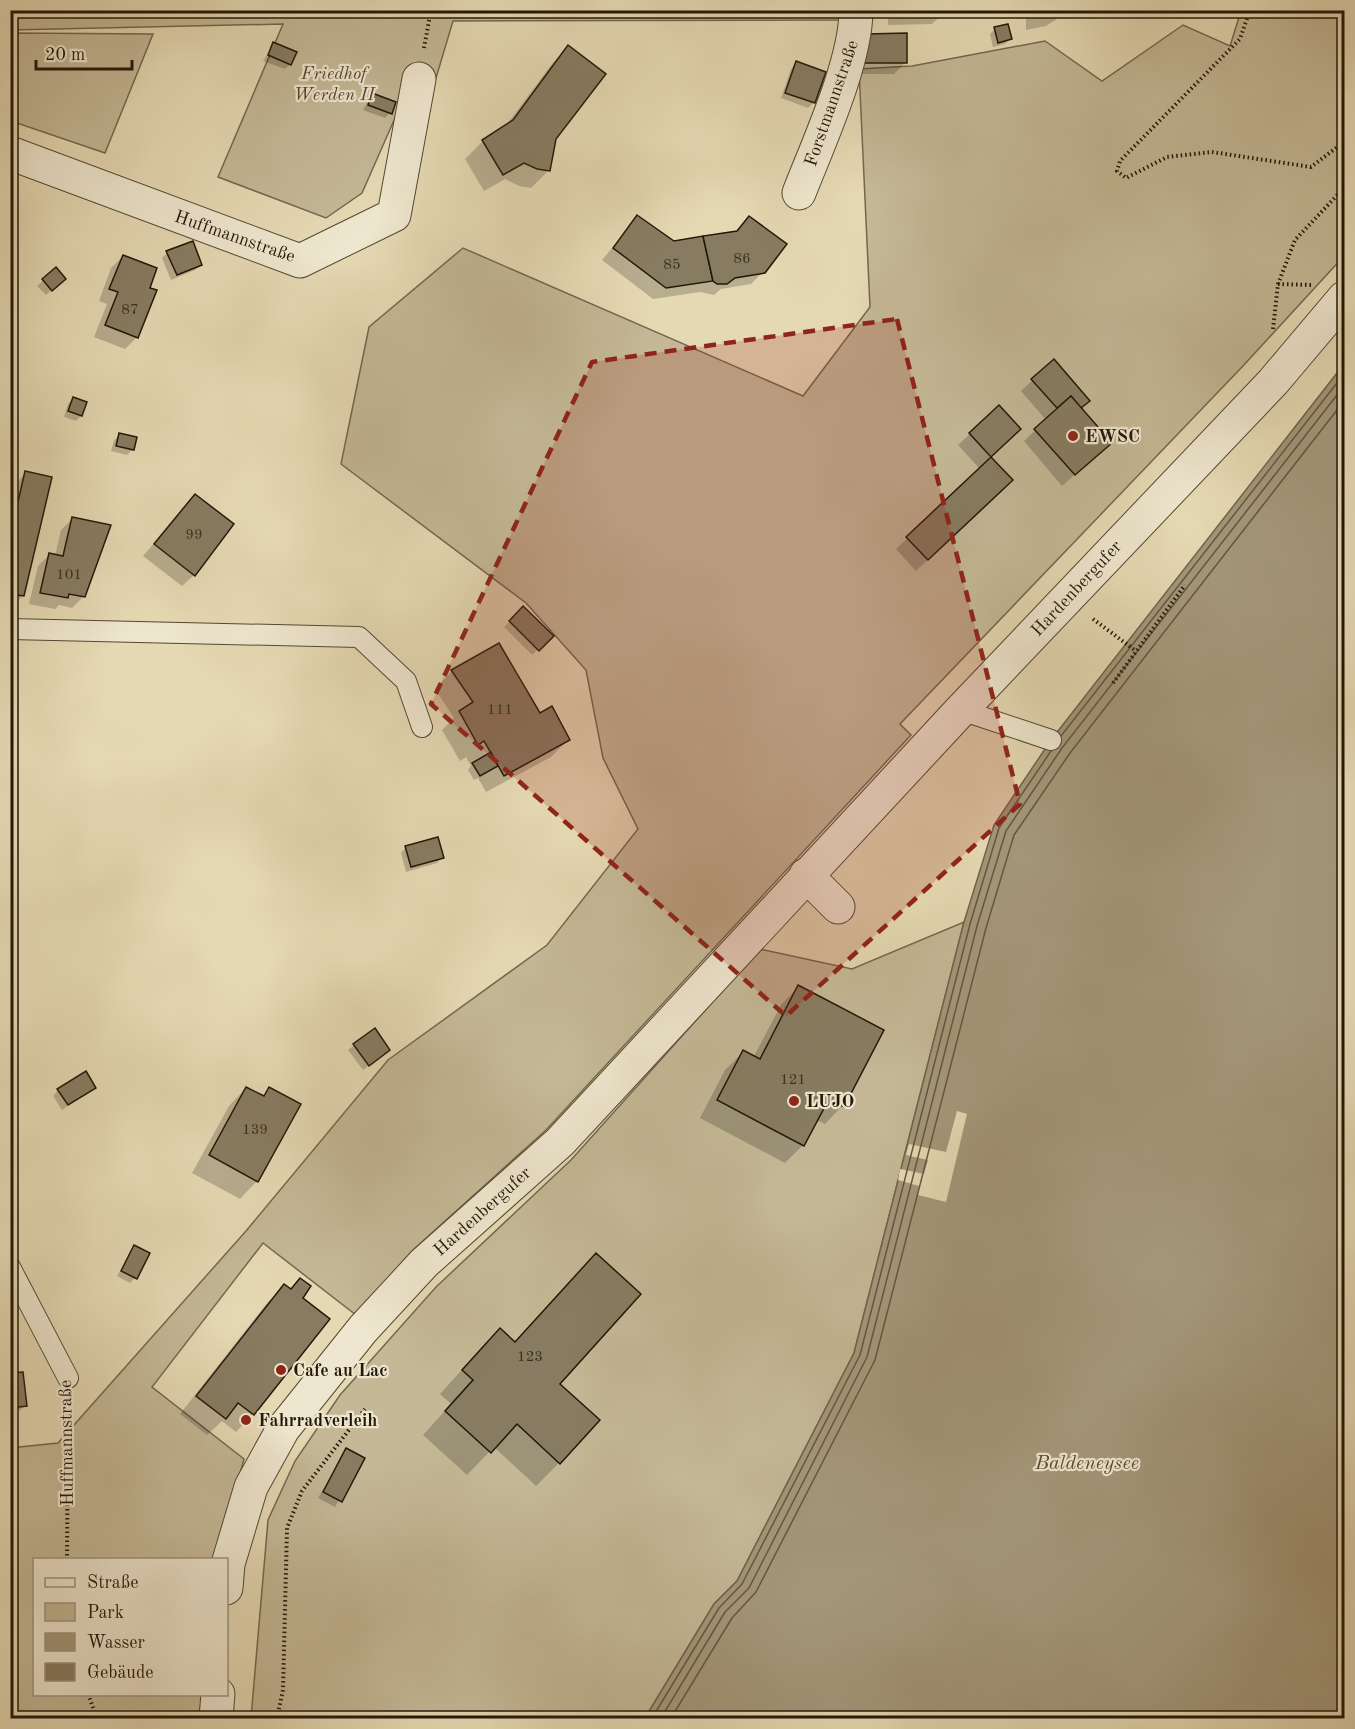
<svg xmlns="http://www.w3.org/2000/svg" width="1355" height="1729" font-family="'Old Standard TT',serif">
<rect width="100%" height="100%" fill="#e5d9b3"/>
<filter id="stains"><feTurbulence type="fractalNoise" baseFrequency=".00333" numOctaves="4"/><feColorMatrix values="0 0 0 0 .2 0 0 0 0 .09 0 0 0 0 .02 0 0 0 .5 -.17"/></filter>
<radialGradient id="worn" r=".72"><stop offset=".6" stop-color="#630" stop-opacity="0"/><stop offset="1" stop-color="#630" stop-opacity=".3"/></radialGradient>
<g fill="#c4b896" stroke="#73684f" stroke-width="1.5">
<path d="M 844,10 L 844,20 L 453,21 L 433,88 L 410,84 L 362,193 L 326,218 L 218,177 L 283,24 L 11,30 L 10,11 Z"/>
<path d="M 1241,11 L 1344,11 L 1344,256 L 1242,367 L 900,724 L 911,735 L 546,1130 L 414,1249 L 356,1315 L 263,1243 L 152,1387 L 244,1459 L 217,1559 L 34,1560 L 34,1694 L 202,1695 L 199,1718 L 11,1718 L 10,1448 L 58,1443 L 246,1231 L 388,1060 L 547,945 L 638,829 L 603,758 L 586,670 L 526,603 L 341,464 L 369,327 L 463,248 L 803,396 L 870,307 L 859,69 L 912,66 L 1045,41 L 1102,81 L 1183,25 L 1230,46 Z"/>
<path d="M 11,33 L 153,34 L 105,153 L 11,121 Z"/>
<path d="M 964,922 L 854,1353 L 737,1581 L 714,1604 L 645,1718 L 251,1718 L 268,1520 L 295,1461 L 340,1395 L 436,1287 L 571,1160 L 760,949 L 852,969 Z"/>
</g>
<path fill="#a39779" stroke="#6f644c" stroke-width="1.5" d="M 1344,364 L 1344,1718 L 645,1718 L 714,1604 L 737,1581 L 854,1353 L 964,922 L 994,825 L 1051,740 Z"/>
<path fill="#e5d9b3" d="M 957,1111 L 967,1114 L 946,1202 L 918,1195 L 919,1186 L 898,1180 L 900,1169 L 924,1174 L 928,1160 L 906,1155 L 909,1144 L 946,1152 Z"/>
<g fill="#0003">
<path d="M 888,10 L 944,10 L 944,13 L 932,24 L 888,25 Z"/>
<path d="M 1011,10 L 1071,10 L 1046,26 L 1026,30 L 1026,16 L 1011,16 Z"/>
<path d="M 995,29 L 1011,38 L 1005,44 L 993,47 L 990,34 Z"/>
<path d="M 274,44 L 290,64 L 285,69 L 263,61 Z"/>
<path d="M 568,47 L 549,170 L 531,188 L 519,186 L 505,179 L 484,191 L 465,159 L 483,141 L 505,127 L 551,65 Z"/>
<path d="M 855,47 L 906,62 L 894,74 L 853,74 Z"/>
<path d="M 796,63 L 814,102 L 808,108 L 781,98 L 791,69 Z"/>
<path d="M 373,94 L 390,113 L 385,118 L 363,110 Z"/>
<path d="M 638,217 L 674,243 L 735,233 L 750,218 L 763,272 L 751,284 L 721,289 L 714,295 L 700,292 L 653,299 L 602,260 Z"/>
<path d="M 167,253 L 201,265 L 195,270 L 171,280 L 162,258 Z"/>
<path d="M 123,256 L 137,337 L 125,349 L 94,337 L 107,304 L 99,301 L 111,268 Z"/>
<path d="M 56,269 L 58,284 L 46,295 L 37,286 Z"/>
<path d="M 1053,361 L 1080,409 L 1098,454 L 1062,486 L 1024,441 L 1046,420 L 1021,391 Z"/>
<path d="M 74,398 L 81,416 L 76,421 L 64,417 L 68,404 Z"/>
<path d="M 999,407 L 1019,429 L 989,457 L 1011,480 L 916,571 L 896,549 L 980,469 L 958,445 Z"/>
<path d="M 120,435 L 133,449 L 127,455 L 111,451 L 114,440 Z"/>
<path d="M 26,473 L 23,596 L 11,607 L 10,501 L 14,485 Z"/>
<path d="M 195,496 L 194,575 L 182,586 L 143,556 Z"/>
<path d="M 72,519 L 84,596 L 72,608 L 59,605 L 55,609 L 29,604 L 38,566 L 49,555 L 55,556 L 61,530 Z"/>
<path d="M 524,608 L 552,636 L 532,655 L 504,627 Z"/>
<path d="M 452,671 L 539,715 L 569,739 L 551,757 L 486,792 L 478,778 L 474,780 L 468,770 L 471,766 L 466,757 L 460,761 L 442,730 L 454,718 L 435,689 Z"/>
<path d="M 406,847 L 442,858 L 437,863 L 406,872 L 401,853 Z"/>
<path d="M 798,987 L 882,1031 L 842,1106 L 825,1124 L 816,1120 L 803,1145 L 785,1163 L 700,1118 L 725,1070 L 743,1052 L 753,1058 L 781,1005 Z"/>
<path d="M 374,1030 L 388,1050 L 363,1070 L 348,1050 Z"/>
<path d="M 94,1087 L 62,1110 L 53,1096 L 58,1090 Z"/>
<path d="M 246,1088 L 262,1097 L 269,1089 L 257,1181 L 240,1199 L 192,1173 L 229,1106 Z"/>
<path d="M 135,1247 L 135,1278 L 130,1283 L 117,1276 Z"/>
<path d="M 573,1278 L 558,1384 L 559,1463 L 536,1486 L 494,1447 L 467,1475 L 423,1435 L 451,1404 L 440,1394 L 477,1353 L 514,1343 Z"/>
<path d="M 300,1280 L 301,1298 L 253,1414 L 236,1432 L 222,1421 L 207,1435 L 180,1414 L 267,1303 L 285,1286 L 290,1290 Z"/>
<path d="M 10,1375 L 25,1406 L 10,1418 Z"/>
<path d="M 347,1449 L 363,1459 L 335,1507 L 318,1498 Z"/>
</g>
<g fill="none" stroke-linecap="round" stroke-linejoin="round">
<g stroke="#625740" stroke-width="1.5">
<path d="M 1061,736 L 1344,374"/>
<path d="M 652,1718 L 719,1608 L 742,1584 L 860,1355 L 970,924 L 999,828 L 1051,751"/>
<path d="M 661,1718 L 725,1612 L 749,1588 L 867,1357 L 977,926 L 1006,831 L 1062,748 L 1344,386"/>
<path d="M 671,1718 L 732,1618 L 756,1592 L 875,1360 L 986,928 L 1014,835 L 1070,753 L 1344,401"/>
</g>
</g>
<g fill="#877c61" stroke="#221708" stroke-width="1.5">
<path d="M 899,10 L 945,10 L 946,13 L 899,13 Z"/>
<path d="M 1008,24 L 1012,39 L 998,43 L 994,27 Z"/>
<path d="M 907,33 L 907,63 L 864,63 L 866,34 Z"/>
<path d="M 273,42 L 297,52 L 291,65 L 268,55 Z"/>
<path d="M 568,45 L 606,74 L 556,139 L 550,171 L 537,169 L 524,163 L 503,175 L 482,140 L 513,120 Z"/>
<path d="M 796,61 L 826,72 L 815,103 L 785,93 Z"/>
<path d="M 372,93 L 396,102 L 392,114 L 368,105 Z"/>
<path d="M 637,215 L 674,241 L 703,236 L 713,281 L 666,288 L 613,248 Z"/>
<path d="M 749,216 L 787,244 L 765,273 L 735,278 L 727,284 L 717,284 L 713,281 L 703,236 L 737,231 Z"/>
<path d="M 193,241 L 202,265 L 177,275 L 166,251 Z"/>
<path d="M 123,255 L 157,268 L 150,288 L 157,290 L 138,338 L 105,325 L 118,292 L 109,289 Z"/>
<path d="M 56,267 L 66,279 L 52,291 L 42,279 Z"/>
<path d="M 1054,359 L 1090,401 L 1081,408 L 1071,396 L 1057,408 L 1031,379 Z"/>
<path d="M 1071,396 L 1112,443 L 1075,475 L 1034,429 Z"/>
<path d="M 73,397 L 87,402 L 82,416 L 68,411 Z"/>
<path d="M 999,405 L 1021,429 L 991,457 L 969,433 Z"/>
<path d="M 119,433 L 137,437 L 134,450 L 116,446 Z"/>
<path d="M 991,457 L 1013,480 L 928,560 L 906,537 Z"/>
<path d="M 25,471 L 52,477 L 24,596 L 10,594 L 10,537 Z"/>
<path d="M 195,494 L 234,524 L 195,576 L 154,544 Z"/>
<path d="M 72,517 L 111,525 L 85,597 L 69,594 L 68,598 L 40,593 L 49,553 L 63,556 Z"/>
<path d="M 523,606 L 554,636 L 539,651 L 509,621 Z"/>
<path d="M 499,643 L 540,713 L 552,706 L 570,740 L 504,776 L 484,741 L 478,745 L 459,711 L 473,702 L 451,670 Z"/>
<path d="M 491,752 L 498,766 L 480,776 L 472,763 Z"/>
<path d="M 438,837 L 444,858 L 411,867 L 405,846 Z"/>
<path d="M 798,985 L 884,1030 L 844,1107 L 829,1099 L 804,1146 L 717,1100 L 743,1050 L 760,1059 Z"/>
<path d="M 375,1028 L 390,1050 L 369,1066 L 353,1044 Z"/>
<path d="M 86,1071 L 96,1088 L 68,1105 L 57,1089 Z"/>
<path d="M 246,1087 L 264,1096 L 269,1087 L 301,1104 L 258,1182 L 209,1155 Z"/>
<path d="M 134,1245 L 150,1253 L 137,1279 L 121,1271 Z"/>
<path d="M 596,1253 L 641,1294 L 560,1384 L 600,1420 L 560,1464 L 517,1424 L 491,1453 L 445,1411 L 473,1380 L 462,1370 L 500,1328 L 515,1342 Z"/>
<path d="M 300,1278 L 311,1286 L 303,1298 L 330,1319 L 254,1415 L 238,1403 L 226,1419 L 196,1396 L 284,1284 L 291,1289 Z"/>
<path d="M 23,1372 L 27,1406 L 10,1408 L 10,1373 Z"/>
<path d="M 346,1448 L 365,1458 L 342,1502 L 323,1492 Z"/>
</g>
<g fill="none" stroke-linecap="round" stroke-linejoin="round">
<defs>
<g id="service">
<path d="M 10,629 L 359,637 L 406,681 L 422,727"/>
<path d="M 961,710 L 1051,740"/>
<path d="M 10,1267 L 68,1378"/>
</g>
<g id="minor">
<path d="M 10,153 L 300,261 L 394,215 L 419,79"/>
<path d="M 799,193 C 818,144 856,62 856,10"/>
<path d="M 806,875 L 838,907"/>
<path d="M 226,1588 L 228,1564 L 251,1487 L 283,1429 L 363,1329 L 424,1263 L 560,1142 L 961,710 L 1273,382 L 1344,298"/>
<path d="M 216,1718 L 218,1694"/>
</g>
</defs>
<use href="#service" stroke="#534833" stroke-width="22"/>
<use href="#minor" stroke="#534833" stroke-width="35"/>
<g stroke="#221708" stroke-width="4" stroke-dasharray="1.5 3" stroke-linecap="butt">
<path d="M 143,10 L 266,10"/>
<path d="M 470,10 L 823,12"/>
<path d="M 1250,10 L 1240,39 L 1120,161 L 1117,171 L 1126,178 L 1167,157 L 1212,152 L 1311,167 L 1344,142"/>
<path d="M 424,48 L 431,10"/>
<path d="M 1278,284 L 1313,285"/>
<path d="M 1273,329 L 1278,284 L 1295,240 L 1344,188"/>
<path d="M 1093,619 L 1136,651"/>
<path d="M 1113,683 L 1185,585"/>
<path d="M 67,1560 L 68,1402"/>
<path d="M 88,1694 L 97,1718"/>
<path d="M 277,1718 L 283,1690 L 287,1528 L 302,1491 L 365,1409"/>
</g>
<use href="#service" stroke="#eee6ce" stroke-width="20"/>
<use href="#minor" stroke="#eee6ce" stroke-width="33"/>
</g>
<path fill="#8f2418" fill-opacity="0.2" stroke="#8f2418" stroke-width="4.5" stroke-dasharray="12 8" stroke-linejoin="round" d="M 897,319 L 1020,804 L 786,1016 L 431,704 L 592,362 Z"/>
<g fill="#8f2418" stroke="#eee6ce" stroke-width="2">
<circle cx="1073" cy="436" r="6"/>
<circle cx="794" cy="1101" r="6"/>
<circle cx="281" cy="1370" r="6"/>
<circle cx="246" cy="1420" r="6"/>
</g>
<g text-anchor="middle" stroke-width="4.5" stroke-linejoin="round" paint-order="stroke">
<g font-size="15" fill="#3b301e">
<text x="742" y="263">86</text>
<text x="672" y="269">85</text>
<text x="130" y="314">87</text>
<text x="194" y="539">99</text>
<text x="69" y="579">101</text>
<text x="500" y="714">111</text>
<text x="793" y="1084">121</text>
<text x="255" y="1134">139</text>
<text x="530" y="1361">123</text>
</g>
<g font-size="18" font-style="italic" fill="#534733" stroke="#eee6ce">
<text x="334" y="79">Friedhof<tspan x="334" dy="21">Werden II</tspan></text>
</g>
<g font-size="18" fill="#221708" stroke="#eee6ce">
<text transform="translate(831 103) rotate(-71)" y="6">Forstmannstraße</text>
<text transform="translate(235 236) rotate(19)" y="6">Huffmannstraße</text>
<text transform="translate(1076 588) rotate(-47)" y="6">Hardenbergufer</text>
<text transform="translate(482 1211) rotate(-42)" y="6">Hardenbergufer</text>
<text transform="translate(66 1443) rotate(-91)" y="6">Huffmannstraße</text>
</g>
<g font-size="18" font-weight="bold" fill="#221708" stroke="#eee6ce" text-anchor="start">
<text x="1085" y="442">EWSC</text>
<text x="806" y="1107">LUJO</text>
<text x="293" y="1376">Cafe au Lac</text>
<text x="258" y="1426">Fahrradverleih</text>
</g>
<g font-size="20" font-style="italic" fill="#564a35" stroke="#eee6ce">
<text x="1087" y="1469">Baldeneysee</text>
</g>
</g>
<rect width="1355" height="1729" fill="none" stroke="#e5d9b3" stroke-width="36"/>
<rect x="12" y="12" width="1331" height="1705" fill="none" stroke="#221708" stroke-width="3"/>
<rect x="18" y="18" width="1319" height="1693" fill="none" stroke="#221708" stroke-width="1.5"/>
<rect x="33" y="1558" width="195" height="138" fill="#eee6ce" stroke="#9c937f" stroke-width="1.5"/>
<rect x="45" y="1578" width="30" height="9" fill="#eee6ce" stroke="#9c937f" stroke-width="1.5"/>
<text x="87" y="1588" font-size="18" fill="#221708">Straße</text>
<rect x="45" y="1603" width="30" height="18" fill="#c4b896" stroke="#9c937f" stroke-width="1.5"/>
<text x="87" y="1618" font-size="18" fill="#221708">Park</text>
<rect x="45" y="1633" width="30" height="18" fill="#a39779" stroke="#9c937f" stroke-width="1.5"/>
<text x="87" y="1648" font-size="18" fill="#221708">Wasser</text>
<rect x="45" y="1663" width="30" height="18" fill="#877c61" stroke="#9c937f" stroke-width="1.5"/>
<text x="87" y="1678" font-size="18" fill="#221708">Gebäude</text>
<path d="M36 60v9h96v-9" fill="none" stroke="#221708" stroke-width="3"/>
<text x="45" y="60" font-size="18" fill="#221708" stroke="#eee6ce" stroke-width="4.5" paint-order="stroke">20 m</text>
<rect width="100%" height="100%" filter="url(#stains)"/>
<rect width="100%" height="100%" fill="url(#worn)"/>
</svg>
